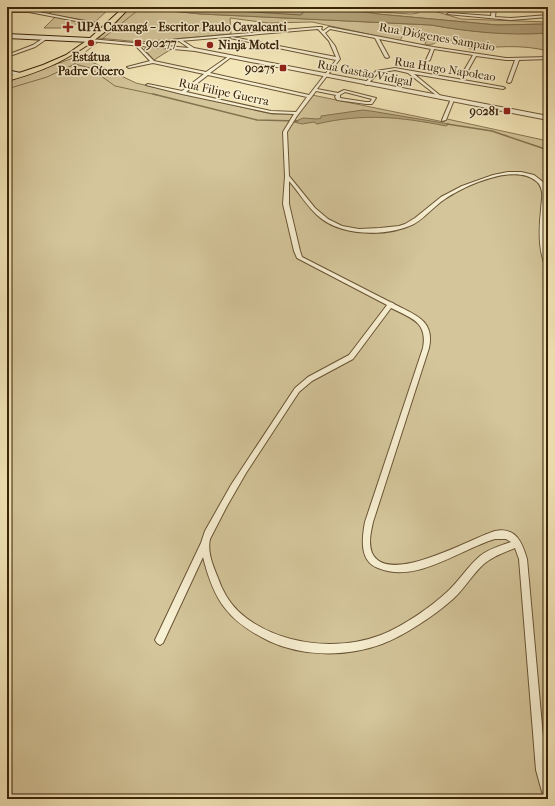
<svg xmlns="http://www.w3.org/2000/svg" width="555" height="806" font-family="'IM FELL French Canon',serif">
<rect width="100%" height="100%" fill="#f3e6b8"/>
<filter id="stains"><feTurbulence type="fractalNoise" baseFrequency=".005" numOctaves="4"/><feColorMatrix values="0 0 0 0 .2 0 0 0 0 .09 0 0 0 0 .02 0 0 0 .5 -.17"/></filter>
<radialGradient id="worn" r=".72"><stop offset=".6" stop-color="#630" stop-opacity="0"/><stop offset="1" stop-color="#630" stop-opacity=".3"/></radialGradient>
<g fill="#d4c59a" stroke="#887452">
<path d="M 60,7 L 111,7 L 95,22 L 48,14 Z"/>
<path d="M 131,7 L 201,14 L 431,25 C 470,32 508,35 548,33 L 548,51 C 522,44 494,47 470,49 L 462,42 L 442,39 C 436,42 431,47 425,44 L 426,40 L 424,39 L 424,35 L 404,33 L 400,41 L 312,22 L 268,23 L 230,18 L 231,34 L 140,42 L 98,38 Z"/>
<path d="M 421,7 L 461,19 L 548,22 L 548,24 L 497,25 L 378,14 L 364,11 L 411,14 L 418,13 Z"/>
<path d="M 55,17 L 79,21 L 71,28 L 44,28 Z"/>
<path d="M 148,46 L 173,48 L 154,60 L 144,49 Z"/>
<path d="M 73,58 L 90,61 L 136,83 L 272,114 L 298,114 L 312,95 L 444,122 L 447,119 L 548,141 L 548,799 L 7,799 L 7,82 Z"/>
</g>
<g fill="#b4a47c" stroke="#84714e">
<path d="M 131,7 C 199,7 267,5 335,11 C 350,12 363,11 378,14 L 497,25 L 548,24 L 548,33 C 508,36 470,32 431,25 L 201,14 Z"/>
<path d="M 363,110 L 371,111 L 449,124 L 446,126 C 401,117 363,113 317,124 L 314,122 L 302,124 L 294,122 L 303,118 L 318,119 L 321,118 L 321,116 Z"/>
</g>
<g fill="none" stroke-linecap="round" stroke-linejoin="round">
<g stroke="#786442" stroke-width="1">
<path d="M 175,7 L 301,15 L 303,13 L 301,7"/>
<path d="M 244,7 L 294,10 L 296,7"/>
</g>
<g stroke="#84714e" stroke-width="1">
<path d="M 102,39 L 142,7"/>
<path d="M 97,43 L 74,61 L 75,64 L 90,68 L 115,86 L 157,95"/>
<path d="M 7,89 L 47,77 L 75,64"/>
</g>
<g stroke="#84714e" stroke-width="1.5">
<path d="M 153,94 L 257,120 L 298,121"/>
<path d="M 447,124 L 492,131 L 548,150"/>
</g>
<defs>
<g id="minor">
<path d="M 380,7 L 390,7 L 408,10 L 406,11 Z"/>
<path d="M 492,7 L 496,7 L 495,17 L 511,18 L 548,15 L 548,17 L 511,20 L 447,14 L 449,13 L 491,16 Z"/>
<path d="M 509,7 L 548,9 L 548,11 L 511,8 Z"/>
<path d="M 7,10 L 29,10 L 99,24 L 97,25 L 29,12 L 7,12 Z"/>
<path d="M 318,27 L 322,27 L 321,29 L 323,31 L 329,27 L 433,47 L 506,58 L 548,57 L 548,59 L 519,60 L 511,82 L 509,83 L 507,82 L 515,60 L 506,60 L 476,56 L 466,74 L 464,75 L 462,74 L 473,55 L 434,49 L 430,60 L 428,61 L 426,60 L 431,49 L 379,39 L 389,57 L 387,58 L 385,57 L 375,38 L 330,29 L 325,33 L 335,46 L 340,59 L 317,89 L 338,93 L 344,90 L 376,98 L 372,104 L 366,104 L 337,100 L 335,97 L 336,95 L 316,91 L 297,116 L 287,132 L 289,176 L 315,208 L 328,219 L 342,226 L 359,229 L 380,228 L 399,226 L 405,224 L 415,218 L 441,197 L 462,186 L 493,175 L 508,172 L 521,172 L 534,175 L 543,182 L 547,190 L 545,232 L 548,268 L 546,267 C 538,251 539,228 541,210 C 541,204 543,198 542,192 C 541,187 540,184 536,181 C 515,163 466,185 445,199 C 434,206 426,217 414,224 C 387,237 340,237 317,215 C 306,205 299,192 289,181 L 289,204 L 300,251 L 302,257 L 390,302 L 393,303 L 394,304 C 415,315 435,320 429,348 L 373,522 C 371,531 368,543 372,553 C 388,587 471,538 495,531 C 516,527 522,542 527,559 L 546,770 L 548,776 L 548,799 L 544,799 L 536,770 L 519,559 L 515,548 C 505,552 494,556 485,563 C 473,573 465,588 453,599 C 435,615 404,636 382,644 C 347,657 303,657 269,641 C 228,621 214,601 203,557 L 163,643 L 160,645 L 157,643 L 155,640 L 201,543 L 205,531 L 231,485 L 295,388 L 308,377 L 349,355 L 387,305 L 297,258 L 294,251 L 283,204 L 285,176 L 283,132 L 294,114 L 271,113 L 182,94 L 146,85 L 148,84 L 182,91 L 204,74 L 153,63 L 129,68 L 127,67 L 150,61 L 135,45 L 134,44 L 136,43 L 154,61 L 206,72 L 229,56 L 230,56 L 230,58 L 210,73 L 309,95 L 336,60 L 230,38 L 232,37 L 336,57 L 329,41 L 318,29 L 180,41 L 178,40 L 180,39 ZM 208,75 L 307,97 L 296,112 L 271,111 L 186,92 ZM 345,92 L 372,99 L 370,102 L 366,102 L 340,98 L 340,95 ZM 391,308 C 411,318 428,322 423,348 L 365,522 C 362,538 359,561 378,568 C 417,584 458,550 495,539 L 506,539 L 511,542 C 500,546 489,549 480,556 C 468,566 459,581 447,592 C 431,607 402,627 381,635 C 336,652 274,645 238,611 C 229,602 222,590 218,578 C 213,566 207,552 210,539 L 227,506 L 246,473 L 299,392 L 312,381 L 353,359 Z"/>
<path d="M 45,37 L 48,38 L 35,47 L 7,57 L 7,55 L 33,45 Z"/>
<path d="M 395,68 L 503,87 L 505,88 L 503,89 L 414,74 L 442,97 L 442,99 L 441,99 L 408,73 L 395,70 L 378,73 L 367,85 L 364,84 L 376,71 Z"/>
<path d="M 451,99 L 454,100 L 446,120 L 442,121 L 442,120 Z"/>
</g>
<path id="tertiary" d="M 90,39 L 189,48 L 179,41 L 162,43 L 160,42 L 180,39 L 194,48 L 548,116 L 548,120 L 195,51 L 88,41 Z"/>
<g id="secondary">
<path d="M 7,34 L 90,38 L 93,40 L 90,42 L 7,38 Z"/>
<path d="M 7,70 L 25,74 L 22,76 L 7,74 Z"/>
</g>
<path id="primary" d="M 124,7 L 130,7 C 95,46 57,68 7,81 L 7,77 L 43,65 L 66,55 L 89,39 Z"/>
</defs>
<use href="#minor" stroke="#695435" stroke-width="2"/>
<use href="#tertiary" stroke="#695435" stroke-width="2"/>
<use href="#secondary" stroke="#3b2409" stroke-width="2"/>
<use href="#primary" stroke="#3b2409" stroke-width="2"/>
<use href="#minor" fill="#f7efd1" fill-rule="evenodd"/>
<use href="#tertiary" fill="#f7efd1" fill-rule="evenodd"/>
<use href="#secondary" fill="#f7efd1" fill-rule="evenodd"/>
<use href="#primary" fill="#f3e6b8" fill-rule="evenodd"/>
</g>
<g fill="#8f2418" stroke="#f7efd1" stroke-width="1.5">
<path d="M66 21h4v4h4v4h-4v4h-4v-4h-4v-4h4z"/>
<circle cx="91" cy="43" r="4"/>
<rect x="134" y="39" width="8" height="8" rx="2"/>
<circle cx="210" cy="45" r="4"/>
<rect x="279" y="64" width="8" height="8" rx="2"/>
<rect x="503" y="107" width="8" height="8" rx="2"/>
</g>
<g text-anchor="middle" stroke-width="3" stroke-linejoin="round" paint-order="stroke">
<g font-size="12" font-weight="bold" fill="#3b2409" stroke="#f7efd1" text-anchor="start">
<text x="77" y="31">UPA Caxangá – Escritor Paulo Cavalcanti</text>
<text x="146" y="47">90277</text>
<text x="218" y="49">Ninja Motel</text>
<text x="91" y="61" text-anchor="middle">Estátua<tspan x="91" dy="14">Padre Cícero</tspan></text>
<text x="275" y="72" text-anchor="end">90275</text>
<text x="499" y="115" text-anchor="end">90281</text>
</g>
<g font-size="12" fill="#3b2409" stroke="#f7efd1">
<text transform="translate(437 37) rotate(10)" y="4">Rua Diógenes Sampaio</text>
<text transform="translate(445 69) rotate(9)" y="4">Rua Hugo Napoleao</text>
<text transform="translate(365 73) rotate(11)" y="4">Rua Gastão Vidigal</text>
<text transform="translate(224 92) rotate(12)" y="4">Rua Filipe Guerra</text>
</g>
</g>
<rect width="555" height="806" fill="none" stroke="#f3e6b8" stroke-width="24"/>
<rect x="8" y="8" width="539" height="790" fill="none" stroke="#3b2409" stroke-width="2"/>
<rect x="12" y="12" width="531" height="782" fill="none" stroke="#3b2409"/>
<rect width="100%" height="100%" filter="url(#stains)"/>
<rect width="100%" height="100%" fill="url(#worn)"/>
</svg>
